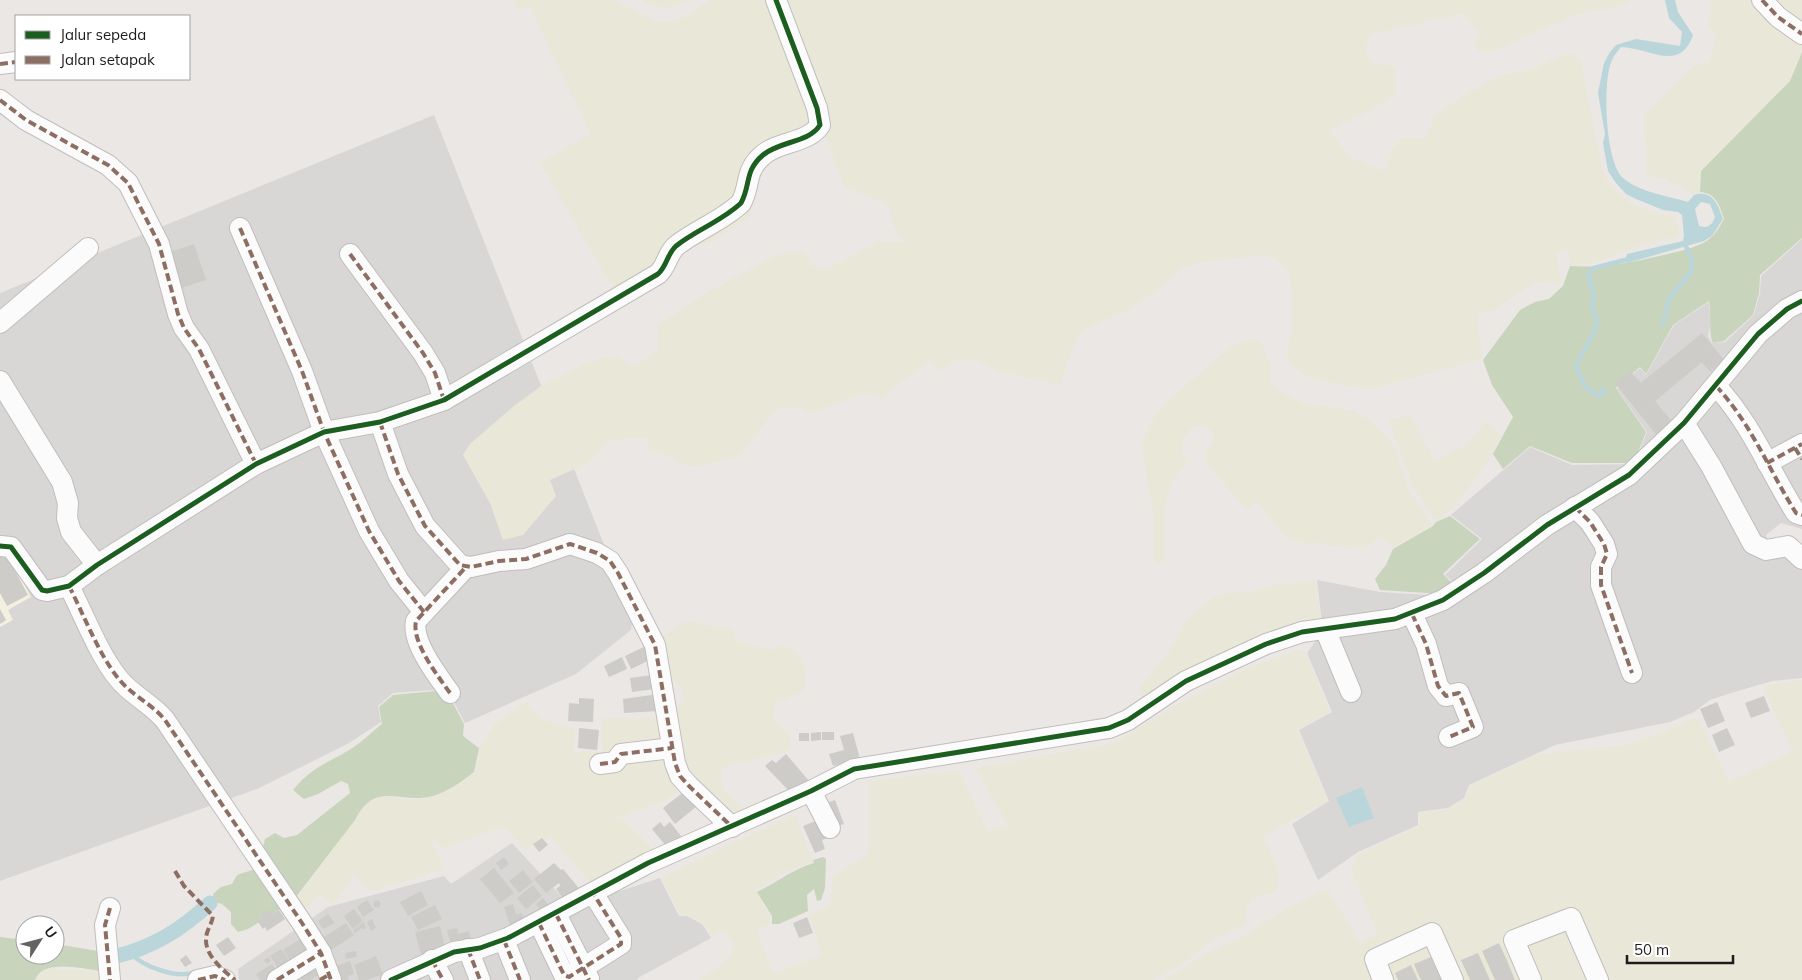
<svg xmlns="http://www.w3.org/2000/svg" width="1802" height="980" font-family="Mulish,sans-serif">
<rect width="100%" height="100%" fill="#eae7e4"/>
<g fill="#d9d7d6">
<path d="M 434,115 L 633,618 L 631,630 L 576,674 L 465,723 L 447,689 L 393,693 L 378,706 L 381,722 L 349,743 L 257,789 L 0,881 L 0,293 Z"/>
<path d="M 1802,239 L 1802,529 L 1781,523 L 1766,535 L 1768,543 L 1802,552 L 1802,678 L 1772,681 L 1731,693 L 1710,700 L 1694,712 L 1670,722 L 1555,745 L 1469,785 L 1464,798 L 1448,808 L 1418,812 L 1418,825 L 1358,852 L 1318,880 L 1292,824 L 1329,801 L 1299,730 L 1332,712 L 1307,653 L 1323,631 L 1317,580 L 1380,592 L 1444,596 L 1457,585 L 1445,575 L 1482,539 L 1451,515 L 1530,447 L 1572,465 L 1634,464 L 1647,432 L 1617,389 L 1640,368 L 1646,375 L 1674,325 L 1709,302 L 1711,322 L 1708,336 L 1712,343 L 1725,342 L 1754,315 L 1760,293 L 1761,276 Z"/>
<path d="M 512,843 L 571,907 L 660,878 L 679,916 L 687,916 L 702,924 L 711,938 L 638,978 L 638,980 L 239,980 L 238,969 L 328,907 L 444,876 L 451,884 Z"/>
</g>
<path fill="#f3f0e0" d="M 6,548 L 31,597 L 8,610 L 13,620 L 0,627 L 0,551 Z"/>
<g fill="#e9e8d8">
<path d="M 514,0 L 613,0 L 656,22 L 669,22 L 685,17 L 711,0 L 1632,0 L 1617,7 L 1576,15 L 1490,52 L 1478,51 L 1475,42 L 1480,33 L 1464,13 L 1370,35 L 1365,51 L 1370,61 L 1395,67 L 1396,93 L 1371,110 L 1329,130 L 1350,158 L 1385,171 L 1392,149 L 1402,138 L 1425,139 L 1436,115 L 1463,96 L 1500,75 L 1527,71 L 1565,55 L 1573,54 L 1581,62 L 1603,173 L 1612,188 L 1633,205 L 1660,214 L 1674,216 L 1680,234 L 1674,238 L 1646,243 L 1592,264 L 1571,265 L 1567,250 L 1556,252 L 1561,285 L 1537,282 L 1524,289 L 1493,311 L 1477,314 L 1482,359 L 1369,390 L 1313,379 L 1291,366 L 1287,355 L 1292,329 L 1292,292 L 1290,274 L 1283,264 L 1274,258 L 1264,255 L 1200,262 L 1181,268 L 1158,290 L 1122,313 L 1090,326 L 1080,333 L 1071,351 L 1060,385 L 997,371 L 978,360 L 954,361 L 939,371 L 931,361 L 893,387 L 883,398 L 863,394 L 808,414 L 800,407 L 777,408 L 737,458 L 694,466 L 679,464 L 672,457 L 649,451 L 648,438 L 632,437 L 608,441 L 588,463 L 550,480 L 556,496 L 523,535 L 503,540 L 490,503 L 463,455 L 470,444 L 514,406 L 544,384 L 583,365 L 606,357 L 618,357 L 629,364 L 634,365 L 647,358 L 658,349 L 658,325 L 703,295 L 773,257 L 787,252 L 800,252 L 809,257 L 812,265 L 821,269 L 843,261 L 879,242 L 905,242 L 894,228 L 889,208 L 881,201 L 844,187 L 826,138 L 811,139 L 773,159 L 758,176 L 750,205 L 753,215 L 730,230 L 704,244 L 684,248 L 615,288 L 608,280 L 540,162 L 591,134 L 530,7 L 517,9 Z"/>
<path d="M 643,0 L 693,0 L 667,8 L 652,6 Z"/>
<path d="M 1711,0 L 1802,0 L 1802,48 L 1789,81 L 1700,171 L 1699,192 L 1693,194 L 1665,178 L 1647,176 L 1644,116 L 1693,66 L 1709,62 L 1717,35 L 1708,26 Z"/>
<path d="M 1253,339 L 1260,339 L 1271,367 L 1269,379 L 1275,388 L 1303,403 L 1354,411 L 1371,421 L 1388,438 L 1394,447 L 1409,490 L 1432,525 L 1393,547 L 1388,541 L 1380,538 L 1365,547 L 1344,548 L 1312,542 L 1307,544 L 1286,538 L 1258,501 L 1245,509 L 1205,461 L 1206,452 L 1213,443 L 1214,436 L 1209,428 L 1199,425 L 1193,426 L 1183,439 L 1181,451 L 1188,461 L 1173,480 L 1164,507 L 1165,552 L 1164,560 L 1158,564 L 1154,558 L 1154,517 L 1141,444 L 1155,416 L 1166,402 L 1225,352 L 1240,342 Z"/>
<path d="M 1410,415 L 1434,461 L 1467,445 L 1486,422 L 1501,434 L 1492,453 L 1476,478 L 1452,508 L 1435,521 L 1412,484 L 1389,420 Z"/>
<path d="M 1305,580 L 1316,581 L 1322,631 L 1302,636 L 1146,709 L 1139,689 L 1170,650 L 1187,619 L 1201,607 L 1216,596 L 1232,592 L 1246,593 L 1281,583 L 1291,585 Z"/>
<path d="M 692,622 L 734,630 L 734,640 L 772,650 L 777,643 L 794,651 L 802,658 L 805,668 L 805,688 L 800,693 L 777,703 L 773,712 L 773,719 L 787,733 L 791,740 L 791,747 L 785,752 L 723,767 L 721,780 L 724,791 L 756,820 L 734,829 L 687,788 L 672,712 L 684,700 L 683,691 L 675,681 L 666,681 L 658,641 L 680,624 Z"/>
<path d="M 1302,649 L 1305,652 L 1330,712 L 1297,729 L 1328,801 L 1262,836 L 1275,861 L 1279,878 L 1276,892 L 1251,899 L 1245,913 L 1247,923 L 1214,939 L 1180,966 L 1152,980 L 698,980 L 722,965 L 731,954 L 734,941 L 727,934 L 719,932 L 711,937 L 703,923 L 687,915 L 681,915 L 661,878 L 795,814 L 813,862 L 785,872 L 756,891 L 770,917 L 771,924 L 756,930 L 773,973 L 822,955 L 809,915 L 830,906 L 833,875 L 869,854 L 868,781 L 959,771 L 987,830 L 1008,826 L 976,768 L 1115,743 L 1178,704 L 1249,667 Z"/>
<path d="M 1802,680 L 1802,980 L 1164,980 L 1210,952 L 1244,936 L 1285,910 L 1327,888 L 1360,943 L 1378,934 L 1351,869 L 1358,854 L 1419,826 L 1420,813 L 1449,808 L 1465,799 L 1470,786 L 1537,755 L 1625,745 L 1666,731 L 1697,717 L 1729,782 L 1793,751 L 1762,686 Z"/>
<path d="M 527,702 L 538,718 L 575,729 L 573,752 L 602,752 L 602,718 L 658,719 L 677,776 L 679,791 L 666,800 L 621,817 L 573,830 L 621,818 L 662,858 L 597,891 L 551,836 L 525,850 L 507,829 L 499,828 L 445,848 L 431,839 L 444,869 L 374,891 L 368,890 L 354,874 L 355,870 L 349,884 L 333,904 L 319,893 L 305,910 L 294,902 L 361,810 L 370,803 L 381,796 L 412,800 L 433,797 L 455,788 L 475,773 L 480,748 L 495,724 Z"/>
<path d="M 48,969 L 102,972 L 102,980 L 36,980 L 38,975 Z"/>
</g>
<g fill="#c8d5bc">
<path d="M 1802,52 L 1802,238 L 1760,275 L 1759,293 L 1753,315 L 1724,341 L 1713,343 C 1708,333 1712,314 1709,301 L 1673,325 L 1646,374 L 1640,367 L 1616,388 L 1646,432 L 1634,463 L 1572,463 L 1530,446 L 1503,469 L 1493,454 L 1513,417 L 1492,385 L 1483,360 L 1520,310 L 1535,302 L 1549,299 L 1563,286 L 1570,266 C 1605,268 1635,262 1668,254 C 1680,251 1694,248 1705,242 C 1714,237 1719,228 1724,219 C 1720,206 1716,193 1700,192 L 1701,171 L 1790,81 Z"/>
<path d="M 1450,516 L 1480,539 L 1443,574 L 1455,586 L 1442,594 L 1380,590 L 1375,579 L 1386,565 L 1393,549 L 1433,526 L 1436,522 Z"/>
<path d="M 446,690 L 464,724 L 463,736 L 479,748 L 474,772 C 461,782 449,791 433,796 C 400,805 376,779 355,820 L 292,902 L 248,929 L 238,932 L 231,924 L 231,912 L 222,904 L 215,902 L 213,894 L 221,887 L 232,884 L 237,875 L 258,868 L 265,839 L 275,833 L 284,838 L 297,835 L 350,793 L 348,784 L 341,781 L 318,794 L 304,799 L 293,790 C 313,766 326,764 351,749 C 362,742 372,732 382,724 L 379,707 L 393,695 Z"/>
<path d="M 823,857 L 826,859 L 825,888 L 821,900 L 817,901 L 814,889 L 807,895 L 808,911 L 779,924 L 772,924 L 772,916 L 757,892 C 778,882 791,870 814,863 L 813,860 Z"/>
<path d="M 0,937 L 25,940 L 25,955 L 55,955 L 55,944 L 98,951 L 101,971 C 83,969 43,958 35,980 L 0,980 Z"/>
</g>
<g fill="#bbd6da" fill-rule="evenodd">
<path d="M 1665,0 L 1675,0 L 1678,12 L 1693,35 C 1680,73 1650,48 1621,47 C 1618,51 1614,55 1612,60 C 1602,81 1605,162 1623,178 C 1639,192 1668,196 1688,202 L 1694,195 C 1712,189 1718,204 1723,219 L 1712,236 L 1704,241 L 1627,263 L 1625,260 L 1627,254 L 1683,241 L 1684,236 L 1682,215 L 1678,212 L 1663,210 L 1636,199 L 1626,194 L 1616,183 L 1608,171 L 1603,143 L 1605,134 L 1598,93 L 1604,63 L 1610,52 L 1616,45 L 1636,39 L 1680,46 L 1682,32 L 1669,18 ZM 1701,202 L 1710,204 L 1715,217 C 1712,225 1708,229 1699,226 L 1695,209 Z"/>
<path d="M 1362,787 L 1374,818 L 1349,827 L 1336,798 Z"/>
</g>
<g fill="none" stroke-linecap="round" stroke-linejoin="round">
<g stroke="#bbd6da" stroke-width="4.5">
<path d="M 1663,324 L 1669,299 L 1691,272 L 1692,261 L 1685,244"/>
<path d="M 1603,388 L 1603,394 L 1598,395 C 1581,387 1584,382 1576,366 L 1595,331 L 1597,319 L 1591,306 L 1594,294 L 1588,275 L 1594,268 L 1625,260"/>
<path d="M 130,953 C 144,967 176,979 195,972"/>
</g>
<path stroke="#bbd6da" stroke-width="15" d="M 113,957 C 152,948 181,930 210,903"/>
</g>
<g fill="#ceccc9">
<path d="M 194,244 L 206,280 L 181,288 L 170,252 Z"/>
<path d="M 1702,333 L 1724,360 L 1710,372 L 1702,362 L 1655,401 L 1674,424 L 1658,437 L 1615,383 L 1630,371 L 1641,383 Z"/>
<path d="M 4,550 L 28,595 L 7,606 L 0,593 L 0,552 Z"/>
<path d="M 0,609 L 6,620 L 0,624 Z"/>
<path d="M 648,645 L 654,658 L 631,669 L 625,656 Z"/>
<path d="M 622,657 L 627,669 L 609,677 L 604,666 Z"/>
<path d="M 652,675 L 654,689 L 632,692 L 630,678 Z"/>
<path d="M 659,694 L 658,711 L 624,713 L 623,699 Z"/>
<path d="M 1764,696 L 1770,711 L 1751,718 L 1745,703 Z"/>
<path d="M 579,698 L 594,699 L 593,722 L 568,721 L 569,703 L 579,704 Z"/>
<path d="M 1717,702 L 1725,721 L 1708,728 L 1700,709 Z"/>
<path d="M 579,728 L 599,730 L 597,750 L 578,748 Z"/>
<path d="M 1727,728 L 1735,745 L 1719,752 L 1712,735 Z"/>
<path d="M 821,732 L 821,740 L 811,741 L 811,733 Z"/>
<rect x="822" y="732" width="12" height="8"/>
<rect x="799" y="733" width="10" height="8"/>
<path d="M 853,733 L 860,759 L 833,766 L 829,754 L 844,750 L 840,736 Z"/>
<path d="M 786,754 L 809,781 L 793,795 L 765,766 L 772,760 L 776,763 Z"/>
<path d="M 685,791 L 697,806 L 675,824 L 663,808 Z"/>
<path d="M 835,800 L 844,824 L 840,825 L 837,824 L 824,804 Z"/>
<path d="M 823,818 L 831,837 L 822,840 L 825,849 L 815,853 L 803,826 Z"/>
<path d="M 660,822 L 664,827 L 670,822 L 685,841 L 671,852 L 652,829 Z"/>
<path d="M 542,838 L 548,845 L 539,852 L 533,844 Z"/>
<path d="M 504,857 L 509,864 L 501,870 L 496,863 Z"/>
<path d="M 554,863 L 561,870 L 563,869 L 582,892 L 567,904 L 556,889 L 560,886 L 559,883 L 546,893 L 534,879 Z"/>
<path d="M 494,868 L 514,893 L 500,903 L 480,879 Z"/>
<path d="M 523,870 L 533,882 L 519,893 L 509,881 Z"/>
<path d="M 533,885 L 542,896 L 526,909 L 517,898 Z"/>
<path d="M 421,891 L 428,905 L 408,916 L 400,902 Z"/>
<path d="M 543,898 L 552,909 L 544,915 L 536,904 Z"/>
<path d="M 367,900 L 374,910 L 363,917 L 357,907 Z"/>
<circle cx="377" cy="904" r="3.5"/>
<path d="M 513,904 L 516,914 L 522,913 L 523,918 L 510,925 L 504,907 Z"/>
<path d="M 435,905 L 442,919 L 418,930 L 411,917 Z"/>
<path d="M 268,909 L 272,914 L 279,910 L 285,919 L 267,931 L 265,927 L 263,929 L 258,922 L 263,918 L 260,914 Z"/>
<path d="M 354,909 L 363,921 L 353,929 L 344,916 Z"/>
<path d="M 328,914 L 335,923 L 323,929 L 318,921 Z"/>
<path d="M 807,917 L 813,933 L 799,938 L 793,923 Z"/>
<path d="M 372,919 L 376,928 L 371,931 L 367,922 Z"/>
<path d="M 364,922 L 366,928 L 364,930 L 362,928 L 355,933 L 353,930 Z"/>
<path d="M 346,923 L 354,935 L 330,951 L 322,938 Z"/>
<path d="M 440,926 L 446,952 L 422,958 L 415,932 Z"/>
<path d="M 457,928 L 458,934 L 469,931 L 472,942 L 452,947 L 447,930 Z"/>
<path d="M 305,936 L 316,952 L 306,959 L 298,947 L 305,959 L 294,967 L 283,950 Z"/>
<path d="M 228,937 L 236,948 L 224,956 L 216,945 Z"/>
<path d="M 1499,943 L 1508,963 L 1515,980 L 1495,980 L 1482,951 Z"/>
<path d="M 281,949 L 293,966 L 282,973 L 270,956 Z"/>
<path d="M 356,951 L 357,957 L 346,959 L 345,953 Z"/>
<path d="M 1478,953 L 1490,980 L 1470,980 L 1461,960 Z"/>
<path d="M 186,955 L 192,963 L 185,967 L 180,960 Z"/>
<path d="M 376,956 L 383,974 L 367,980 L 359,980 L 354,965 Z"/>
<path d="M 268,957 L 271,961 L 267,964 L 264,960 Z"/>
<path d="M 1431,957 L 1435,966 L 1442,980 L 1421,980 L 1418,974 L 1414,964 Z"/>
<path d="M 318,959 L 325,971 L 310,980 L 301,980 L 296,972 Z"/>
<path d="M 350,961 L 354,974 L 348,976 L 349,980 L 334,980 L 330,968 Z"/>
<path d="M 272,964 L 279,975 L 271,980 L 260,980 L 256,974 Z"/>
<path d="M 1411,965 L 1418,980 L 1398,980 L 1395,973 Z"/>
</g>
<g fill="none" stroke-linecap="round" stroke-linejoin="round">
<defs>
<g id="minor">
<path d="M 1762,0 L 1778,17 L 1802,34"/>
<path d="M 0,64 L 16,62"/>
<path d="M 0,100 L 26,120 L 108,165 L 128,183 L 159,244 L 178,314 L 184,328 L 199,349 L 256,464"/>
<path d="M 240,228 L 302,371 L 324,432 L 369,531 L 399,581 L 424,612"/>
<path d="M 350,254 L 423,353 L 435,373 L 444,400"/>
<path d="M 0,323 L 88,248"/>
<path d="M 0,381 L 62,482 L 68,503 L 67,518 L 71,532 L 97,565"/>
<path d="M 1716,386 C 1751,423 1769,470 1796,513 L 1802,515"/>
<path d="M 380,422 L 398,474 L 425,526 L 460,565 L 471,567 L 499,561 L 526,559 L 570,544 L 597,553 L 610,561 L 618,573 L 655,645 L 675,763 L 680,776 L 689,786 L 732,827"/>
<path d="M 1684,423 L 1711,466 L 1753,544 L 1766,550 L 1788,546 L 1802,559"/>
<path d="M 1767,463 L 1802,444"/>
<path d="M 1575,507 L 1590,522 L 1604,544 L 1607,554 L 1601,567 L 1601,585 L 1632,673"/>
<path d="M 0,546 L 11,547 L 42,590 L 47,591 L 69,586 L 97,565 L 256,464 L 324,432 L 380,422 L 444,400 L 658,274 C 667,266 667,254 676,246 C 696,230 722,221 741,203 C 751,185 744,171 763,155 C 779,141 809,143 820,125 L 817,108 L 776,0"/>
<path d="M 69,586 C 84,615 98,653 118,678 C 131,695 151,703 165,720 L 302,923 L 321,953 L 331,980"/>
<path d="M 1412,614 L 1426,644 L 1438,686 L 1446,696 L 1459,693 L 1473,727 L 1449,737"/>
<path d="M 1325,629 L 1351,692"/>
<path d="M 450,693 C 438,676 411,642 416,621 L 466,567"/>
<path d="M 600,764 L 615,762 L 621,754 L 672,748"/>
<path d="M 811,791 L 830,828"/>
<path d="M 110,908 L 105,925 L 110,980"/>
<path d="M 556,914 L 589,979"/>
<path d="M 539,923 L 564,975 L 569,977 L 621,944 L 621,938 L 593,893"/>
<path d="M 504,940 L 520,980"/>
<path d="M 468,949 L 480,980"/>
<path d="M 432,960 L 443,980"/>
<path d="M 198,980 L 215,976 L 225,980"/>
<path d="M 277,980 L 321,953"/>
<path d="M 391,980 L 454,952 L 480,948 L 508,938 L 648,863 L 811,791 L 854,769 L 1109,728 L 1128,720 L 1186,681 L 1266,644 L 1302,632 L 1395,619 L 1443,600 L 1484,573 L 1547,525 L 1629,475 L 1684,423 L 1758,334 L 1787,309 L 1802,301"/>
<path d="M 1383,980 L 1375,959 L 1432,933 L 1453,980"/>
<path d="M 1531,980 L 1514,940 L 1571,918 L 1598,980"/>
</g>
</defs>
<use href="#minor" stroke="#c0bebd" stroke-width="22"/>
<use href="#minor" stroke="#fcfbfb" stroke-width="20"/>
<g stroke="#8d6e63" stroke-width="4" stroke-dasharray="8 4" stroke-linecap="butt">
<path d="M 1762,0 L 1778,17 L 1802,34"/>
<path d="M 0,64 L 16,62"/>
<path d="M 0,100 L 26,120 L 108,165 L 128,183 L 159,244 L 178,314 L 184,328 L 199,349 L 256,464"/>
<path d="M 240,228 L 302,371 L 324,432 L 369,531 L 399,581 L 424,612"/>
<path d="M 350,254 L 423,353 L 435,373 L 444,400 L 448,398"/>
<path d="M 1716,386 C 1751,423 1769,470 1796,513 L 1802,515"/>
<path d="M 380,422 L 398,474 L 425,526 L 460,565 L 471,567 L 499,561 L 526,559 L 570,544 L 597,553 L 610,561 L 618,573 L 655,645 L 675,763 L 680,776 L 689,786 L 732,827"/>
<path d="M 1795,448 L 1802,459"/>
<path d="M 1767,463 L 1802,444"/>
<path d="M 1575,507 L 1590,522 L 1604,544 L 1607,554 L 1601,567 L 1601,585 L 1632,673"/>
<path d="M 69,586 C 84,615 98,653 118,678 C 131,695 151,703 165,720 L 302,923 L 321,953 L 331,980"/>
<path d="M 1412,614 L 1426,644 L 1438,686 L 1446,696 L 1459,693 L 1473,727 L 1449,737"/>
<path d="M 450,693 C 438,676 411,642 416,621 L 466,567"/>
<path d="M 600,764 L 615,762 L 621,754 L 672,748"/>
<path d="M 175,871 L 184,886 L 213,916 C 212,924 206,931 206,939 C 205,956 224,971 235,980"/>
<path d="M 110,908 L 105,925 L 110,980"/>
<path d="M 556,914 L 589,980"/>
<path d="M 539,923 L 564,975 L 569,977 L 621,944 L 621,938 L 593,893"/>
<path d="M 504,940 L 520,980"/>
<path d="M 468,949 L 480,980"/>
<path d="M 432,960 L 443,980"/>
<path d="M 198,980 L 215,976 L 225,980"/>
<path d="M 277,980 L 321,953"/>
<path d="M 320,980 L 330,974"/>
</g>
<defs>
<g id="cycleway">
<path d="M 0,546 L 11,547 L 42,590 L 47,591 L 69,586 L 97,565 L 256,464 L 324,432 L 380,422 L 444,400 L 658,274 C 667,266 667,254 676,246 C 696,230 722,221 741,203 C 751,185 744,171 763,155 C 779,141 809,143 820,125 L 817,108 L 776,0"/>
<path d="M 391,980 L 454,952 L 480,948 L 508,938 L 648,863 L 811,791 L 854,769 L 1109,728 L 1128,720 L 1186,681 L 1266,644 L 1302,632 L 1395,619 L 1443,600 L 1484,573 L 1547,525 L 1629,475 L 1684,423 L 1758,334 L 1787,309 L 1802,301"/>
</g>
</defs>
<use href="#cycleway" stroke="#fff" stroke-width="8"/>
<use href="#cycleway" stroke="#1b5e20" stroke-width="5"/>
</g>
<rect x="15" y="15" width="175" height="65" fill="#ffffff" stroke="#a4a4a4"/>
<rect x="25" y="31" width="25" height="8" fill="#1b5e20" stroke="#a4a4a4"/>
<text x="60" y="40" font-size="15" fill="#1c1c1c">Jalur sepeda</text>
<rect x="25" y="56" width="25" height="8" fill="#8d6e63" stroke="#a4a4a4"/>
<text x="60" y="65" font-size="15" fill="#1c1c1c">Jalan setapak</text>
<g transform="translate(40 940) rotate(54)"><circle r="24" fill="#ffffff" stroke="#a4a4a4"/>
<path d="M0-4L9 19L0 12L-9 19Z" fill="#646362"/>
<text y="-8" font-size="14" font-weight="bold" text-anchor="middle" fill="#1c1c1c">U</text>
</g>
<path d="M1627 955v8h106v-8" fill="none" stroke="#1c1c1c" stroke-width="2.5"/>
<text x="1634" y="955" font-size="15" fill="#1c1c1c" stroke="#ffffff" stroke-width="4" paint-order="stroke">50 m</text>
</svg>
